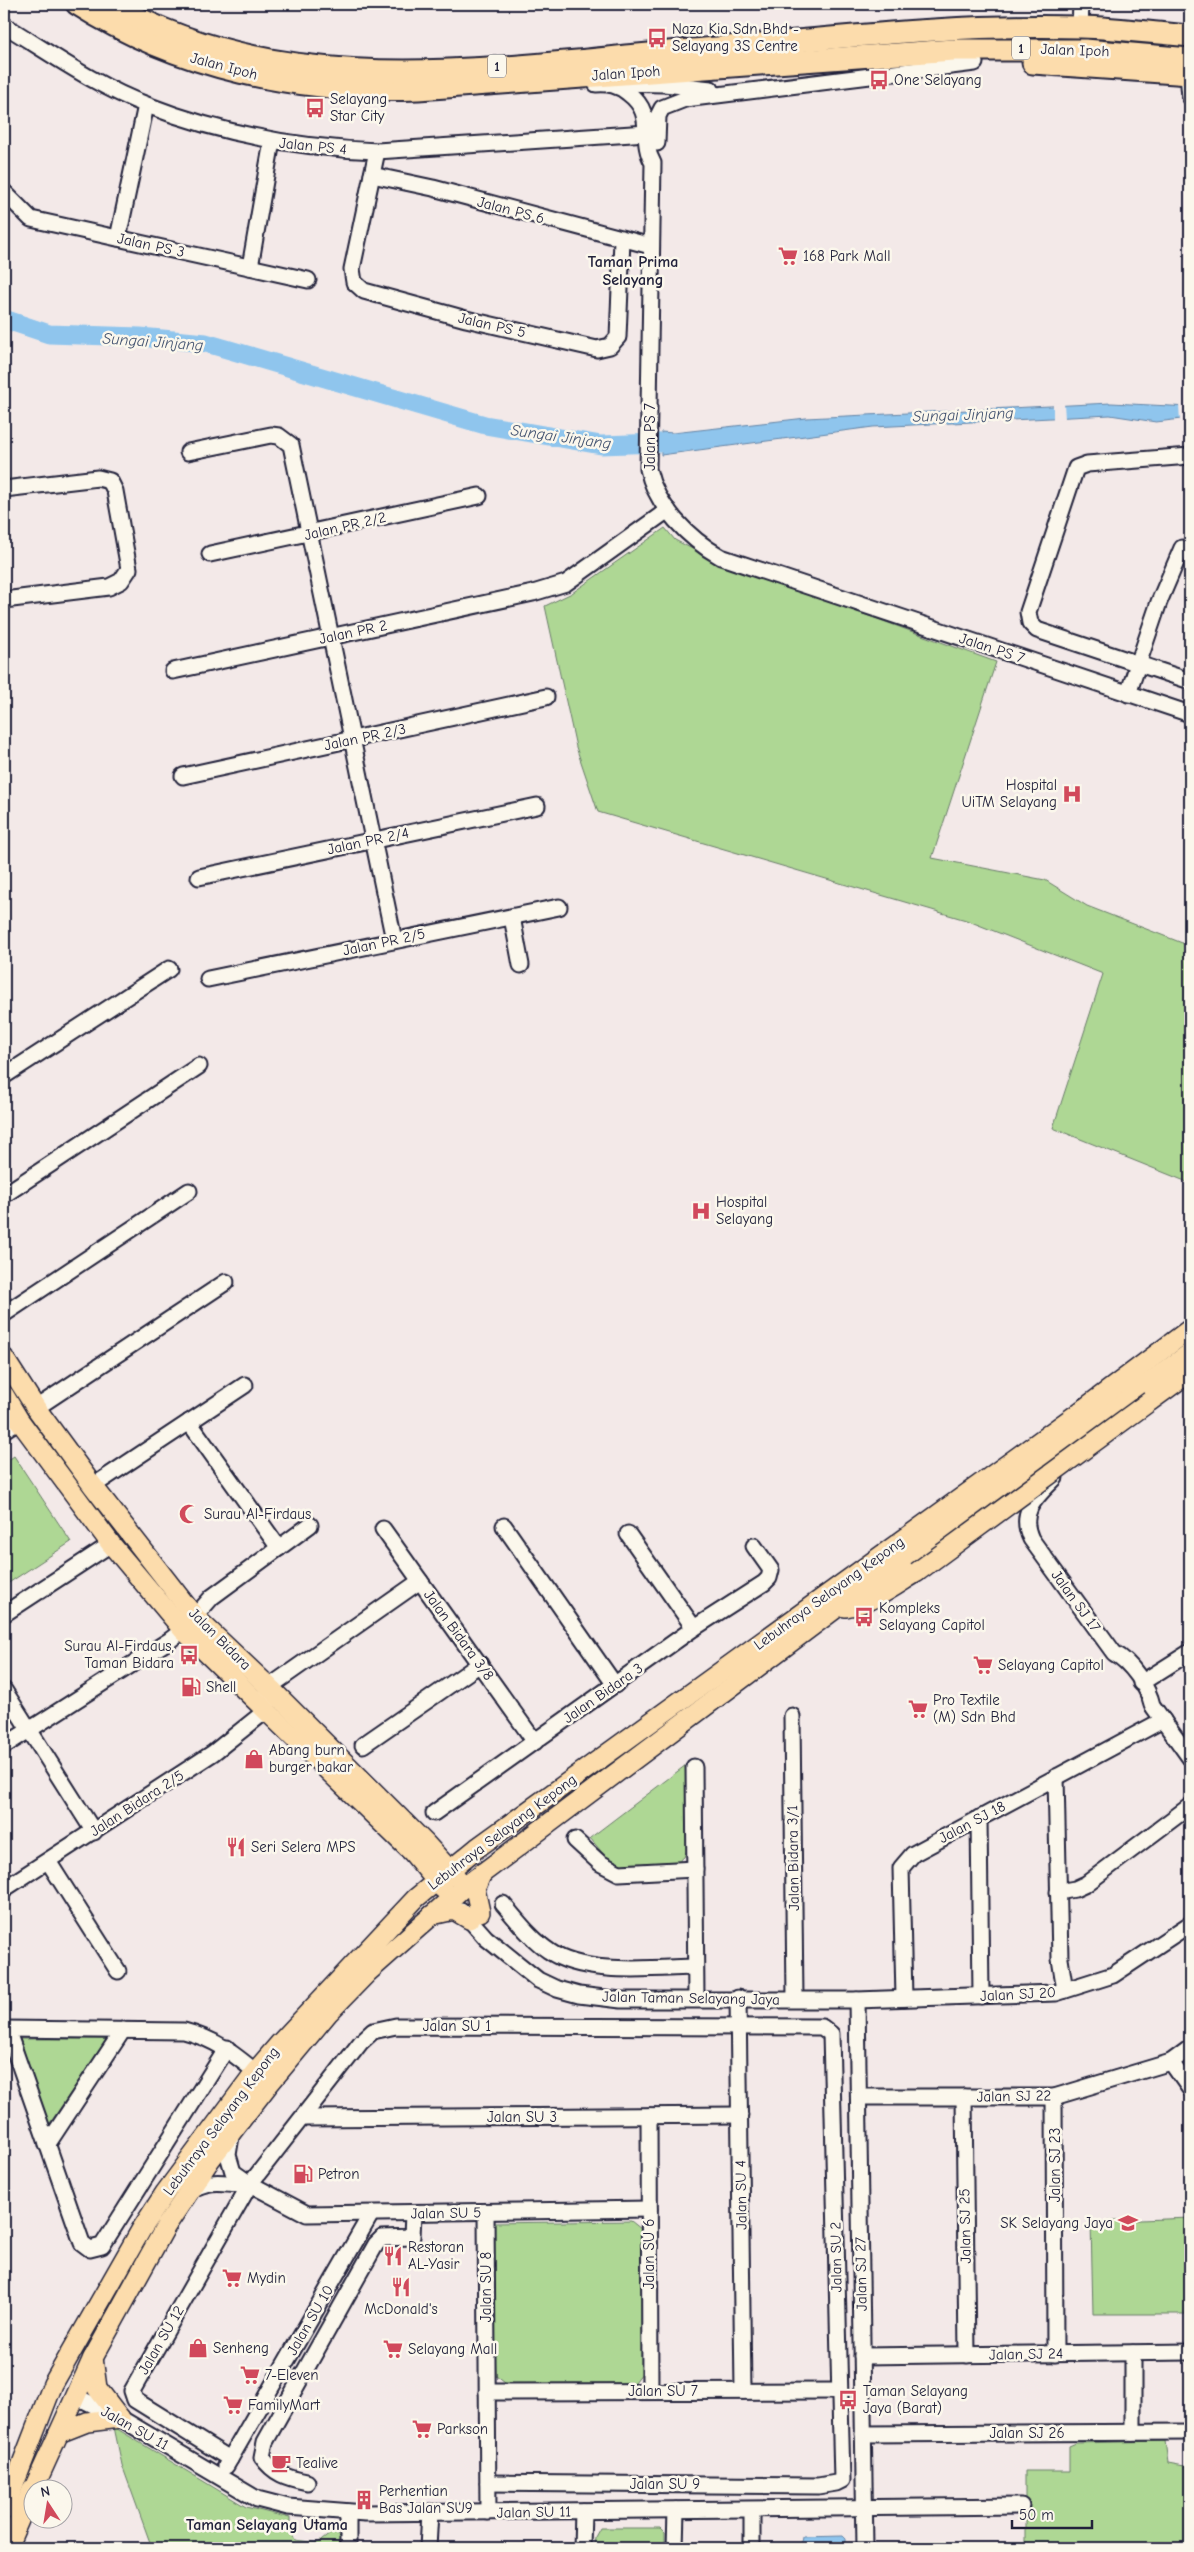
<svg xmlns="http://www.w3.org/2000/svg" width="1194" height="2552" font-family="'Comic Neue',sans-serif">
<rect width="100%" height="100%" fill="#f3e9e8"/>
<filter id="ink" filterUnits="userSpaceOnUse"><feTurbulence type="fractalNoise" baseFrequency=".02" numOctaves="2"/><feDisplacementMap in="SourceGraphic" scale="10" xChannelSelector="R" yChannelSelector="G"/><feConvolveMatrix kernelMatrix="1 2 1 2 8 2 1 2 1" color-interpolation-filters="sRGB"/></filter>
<g filter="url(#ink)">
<g fill="#aed794" stroke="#687c68">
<path d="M 665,528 L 675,540 L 712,559 L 996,662 L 932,858 L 1045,880 L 1087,906 L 1190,946 L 1190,1187 L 1185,1181 L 1053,1128 L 1103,974 L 966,920 L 598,812 L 576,747 L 545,606 L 572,593 Z"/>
<path d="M 14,1456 L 71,1542 L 4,1586 L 4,1463 Z"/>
<path d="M 686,1765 L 687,1850 L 684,1857 L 676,1864 L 622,1865 L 610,1862 L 590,1838 Z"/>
<path d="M 20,2039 L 107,2039 L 48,2126 Z"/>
<path d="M 1190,2218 L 1190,2314 L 1093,2314 L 1091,2222 Z"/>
<path d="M 631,2221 L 641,2229 L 642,2373 L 632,2386 L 509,2386 L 496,2376 L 491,2223 Z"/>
<path d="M 114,2427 L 246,2507 L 290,2518 L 290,2529 L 295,2540 L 318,2543 L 334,2531 L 340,2538 L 340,2548 L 152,2548 L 122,2465 Z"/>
<path d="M 1165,2441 L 1168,2463 L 1190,2467 L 1190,2548 L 1025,2548 L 1025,2471 L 1069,2471 L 1069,2446 L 1076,2443 Z"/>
<path d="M 600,2528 L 660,2528 L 665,2533 L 665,2548 L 594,2548 L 595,2537 Z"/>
</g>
<g fill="#8fc5ed" stroke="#6384a6">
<path d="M 1111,403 L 1190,407 L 1190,418 L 1156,422 L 1110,415 L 873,427 L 661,455 L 661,432 L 673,433 L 806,418 Z"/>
<path d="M 843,2536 L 846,2539 L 846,2548 L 800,2548 L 802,2537 Z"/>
</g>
<g fill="#f3e9e8">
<path d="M 1064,403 L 1065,419 L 1053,419 L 1053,404 Z"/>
<path d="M 1179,405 L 1190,405 L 1190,420 L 1180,422 Z"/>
</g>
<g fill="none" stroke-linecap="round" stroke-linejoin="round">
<path stroke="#8fc5ed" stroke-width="19" d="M 4,319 L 49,334 L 140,337 L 206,343 L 485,425 L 601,445 L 686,442"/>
<defs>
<g id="minor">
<path d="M 4,25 C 50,53 96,86 147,105 C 221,134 298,148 377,151 L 647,133"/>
<path d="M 1080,27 L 1081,4"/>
<path d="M 1188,74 L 1190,97"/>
<path d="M 617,83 L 664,84 L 711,89"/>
<path d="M 596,84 C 609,83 618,85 628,93 C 657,115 638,137 653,163 L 648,469 C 656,506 689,539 721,557 L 1190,714"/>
<path d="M 657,143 L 658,116 L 662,108 L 685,99 L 975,63"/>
<path d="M 377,151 L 352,269 L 354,282 L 364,291 L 466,319 L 597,349 L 610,346 L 618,337 L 622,240"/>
<path d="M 372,175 L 433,188 L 651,246"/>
<path d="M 4,192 L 31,219 L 308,280"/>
<path d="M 118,238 L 146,105"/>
<path d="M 250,267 L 272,141"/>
<path d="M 188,452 L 271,435 L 279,436 L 291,445 L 394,940"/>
<path d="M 1190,456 L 1087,464 L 1076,468 L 1028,612 L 1030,623 L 1037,630 L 1190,681"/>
<path d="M 4,489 L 98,478 L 110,481 L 115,491 L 129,569 L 121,581 L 109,587 L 4,600"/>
<path d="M 210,554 L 479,496"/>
<path d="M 173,671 L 533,593 L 566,583 L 668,510"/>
<path d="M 1128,694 L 1159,602 L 1182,548 L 1190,551"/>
<path d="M 183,776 L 546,697"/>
<path d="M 199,877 L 537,806"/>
<path d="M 512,917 L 521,965"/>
<path d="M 208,979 L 559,907"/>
<path d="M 4,1076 L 169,969"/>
<path d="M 4,1195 L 199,1066"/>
<path d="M 4,1314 L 189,1191"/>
<path d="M 36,1408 L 226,1282"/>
<path d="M 189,1422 L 279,1548"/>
<path d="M 4,1430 L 19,1420"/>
<path d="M 1055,1478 C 1036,1497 1018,1512 1031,1539 L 1114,1653 C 1131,1662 1148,1687 1152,1705 L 1190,1758"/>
<path d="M 93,1486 L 245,1385"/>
<path d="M 504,1526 L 615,1685"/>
<path d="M 383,1529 L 535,1742"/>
<path d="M 628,1534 L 694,1628"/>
<path d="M 4,1614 L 111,1544"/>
<path d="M 1141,1683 L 1190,1652"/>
<path d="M 4,1690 L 94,1832"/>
<path d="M 792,1716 L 795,1999"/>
<path d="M 363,1745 L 480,1664"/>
<path d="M 4,1746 L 170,1640 L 183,1630 L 212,1597 L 310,1525"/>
<path d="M 694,1767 L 696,1999"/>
<path d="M 1056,1777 L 1060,1959 L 1065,1990"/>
<path d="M 434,1813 L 694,1628 L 764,1583 L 769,1578 L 771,1570 L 754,1546"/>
<path d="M 979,1818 L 981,1996"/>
<path d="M 575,1840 L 600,1863 L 619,1873 L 695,1869"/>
<path d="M 48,1861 L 118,1971"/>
<path d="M 4,1889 L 213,1753 L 268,1709 L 266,1690 L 269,1687 L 420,1581"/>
<path d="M 1058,1892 L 1075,1889 L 1086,1884 L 1190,1806"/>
<path d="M 503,1904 C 517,1920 531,1939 549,1951 C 584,1976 653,1968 695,1967"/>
<path d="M 461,1910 L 486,1938 L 538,1980 L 557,1989 L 579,1995 L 621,2000 L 857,2000 L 1056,1993 L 1113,1975 L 1190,1924"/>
<path d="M 738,1998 L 743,2391"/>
<path d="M 904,1998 L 901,1868 L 913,1854 L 1163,1720"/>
<path d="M 857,2000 L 865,2548"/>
<path d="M 4,2029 L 184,2031 C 219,2040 236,2056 263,2078"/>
<path d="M 7,2029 L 82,2243 L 90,2249 L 102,2246 L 227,2048"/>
<path d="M 1171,2062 L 1190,2089"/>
<path d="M 859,2097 L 1054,2097 L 1171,2062 L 1190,2048"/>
<path d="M 964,2097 L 967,2355"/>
<path d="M 1054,2097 L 1055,2354"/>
<path d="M 649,2116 L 650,2391"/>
<path d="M 304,2118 L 740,2115"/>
<path d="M 232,2130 L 228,2155 L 233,2172 L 250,2184 L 307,2214 L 649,2209"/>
<path d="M 47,2145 L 123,2030"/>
<path d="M 190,2190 C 217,2177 223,2185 250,2184"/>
<path d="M 486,2212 L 488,2512"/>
<path d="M 1133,2353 L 1133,2432"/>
<path d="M 862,2356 L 1190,2352"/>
<path d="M 487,2392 L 839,2391"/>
<path d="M 75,2396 L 120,2418 L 257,2499 L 288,2507 L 365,2513 L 1021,2506"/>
<path d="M 863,2434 L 1190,2432"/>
<path d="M 230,2459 L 135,2400 L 132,2391 L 250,2184 L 361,2042 L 373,2031 L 396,2026 L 822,2027 L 831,2034 L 842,2480 L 836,2483 L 818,2486 L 488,2483"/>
<path d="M 226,2466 L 371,2214"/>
<path d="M 307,2482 C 287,2478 274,2474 262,2457 L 265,2442 L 376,2244 L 382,2238 L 412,2237 L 413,2213"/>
<path d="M 752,2510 L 752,2548"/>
<path d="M 348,2548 L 348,2512"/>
<path d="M 428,2548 L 430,2512"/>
<path d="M 582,2548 L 583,2511"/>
<path d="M 675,2548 L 676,2510"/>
</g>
<g id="major">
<path d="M 4,1358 L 36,1408 L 93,1486 L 195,1617 L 269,1687 L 424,1842 L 457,1878"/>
<path d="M 4,1395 L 19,1420 L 111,1544 L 183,1630 L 412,1852 L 443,1889"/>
<path d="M 1150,1401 L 1190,1372"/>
<path d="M 845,1607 C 873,1603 894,1586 917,1572"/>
<path d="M 480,1912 L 475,1889 L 482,1873"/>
<path d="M 432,1915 L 454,1910 L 469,1919"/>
<path d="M 93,2358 L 97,2388 L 120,2418"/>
<path d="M 59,2433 L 87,2422 L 120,2418"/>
<path d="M 33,2490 L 93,2358 L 166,2226 L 210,2160 L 269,2084 L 329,2012 L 367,1973 L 464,1887 L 835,1609 L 1190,1353"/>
<path d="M 4,2510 L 53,2384 L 141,2230 L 165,2193 L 255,2072 L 280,2043 L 416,1898 L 477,1848 L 1077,1414 L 1190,1329"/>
<path d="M 7,2548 L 32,2490"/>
</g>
<g id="highway">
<path d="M 77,4 C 177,68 300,94 418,89 L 953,50 L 1085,50 L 1190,59"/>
<path d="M 111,4 C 289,105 499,66 692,50 C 821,40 951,23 1081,27 C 1117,28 1154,33 1190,36"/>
<path d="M 1033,63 L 1190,74"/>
</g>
</defs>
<use href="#minor" stroke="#22223b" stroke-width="19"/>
<use href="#major" stroke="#22223b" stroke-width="22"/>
<use href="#highway" stroke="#22223b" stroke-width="25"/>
<use href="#minor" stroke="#fbf7ec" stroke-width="15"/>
<use href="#major" stroke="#fcdcac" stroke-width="19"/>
<use href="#highway" stroke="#fcdcac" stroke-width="21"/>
<defs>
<path id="major-bridge" d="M 917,1572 L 1150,1401"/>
</defs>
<use href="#major-bridge" stroke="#22223b" stroke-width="22" stroke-linecap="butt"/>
<use href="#major-bridge" stroke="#fcdcac" stroke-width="19"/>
</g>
</g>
<defs>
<symbol id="bus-bare" viewBox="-9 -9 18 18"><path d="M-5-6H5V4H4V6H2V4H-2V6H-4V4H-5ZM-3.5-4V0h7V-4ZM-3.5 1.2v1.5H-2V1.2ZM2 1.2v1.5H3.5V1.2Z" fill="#d1495b" stroke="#fbf7ec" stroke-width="2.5" paint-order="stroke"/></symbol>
<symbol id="supermarket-bare" viewBox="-9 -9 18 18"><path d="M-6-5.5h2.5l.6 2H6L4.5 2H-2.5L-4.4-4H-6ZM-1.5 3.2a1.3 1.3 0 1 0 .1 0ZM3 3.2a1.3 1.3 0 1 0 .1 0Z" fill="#d1495b" stroke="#fbf7ec" stroke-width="2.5" paint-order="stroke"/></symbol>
<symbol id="hospital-bare" viewBox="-9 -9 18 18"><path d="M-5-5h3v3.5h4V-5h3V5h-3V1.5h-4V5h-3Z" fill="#d1495b" stroke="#fbf7ec" stroke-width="2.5" paint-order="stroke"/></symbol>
<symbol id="mosque-bare" viewBox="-9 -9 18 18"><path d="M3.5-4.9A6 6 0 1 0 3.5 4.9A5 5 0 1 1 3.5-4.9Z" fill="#d1495b" stroke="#fbf7ec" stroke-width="2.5" paint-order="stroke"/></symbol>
<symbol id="fuel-bare" viewBox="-9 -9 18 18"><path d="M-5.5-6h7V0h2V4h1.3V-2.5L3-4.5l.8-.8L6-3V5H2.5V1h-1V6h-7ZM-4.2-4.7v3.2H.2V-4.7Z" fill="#d1495b" stroke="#fbf7ec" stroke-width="2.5" paint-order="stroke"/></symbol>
<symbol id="shop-bare" viewBox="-9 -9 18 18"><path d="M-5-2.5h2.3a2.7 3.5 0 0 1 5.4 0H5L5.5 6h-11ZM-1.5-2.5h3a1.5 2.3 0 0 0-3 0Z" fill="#d1495b" stroke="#fbf7ec" stroke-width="2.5" paint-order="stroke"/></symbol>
<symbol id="restaurant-bare" viewBox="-9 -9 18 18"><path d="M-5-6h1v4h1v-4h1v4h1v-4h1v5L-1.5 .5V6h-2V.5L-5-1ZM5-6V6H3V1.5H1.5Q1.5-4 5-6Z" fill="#d1495b" stroke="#fbf7ec" stroke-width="2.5" paint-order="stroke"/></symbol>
<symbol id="school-bare" viewBox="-9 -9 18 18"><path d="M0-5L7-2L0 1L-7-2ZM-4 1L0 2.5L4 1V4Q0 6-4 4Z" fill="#d1495b" stroke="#fbf7ec" stroke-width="2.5" paint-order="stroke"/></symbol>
<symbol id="cafe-bare" viewBox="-9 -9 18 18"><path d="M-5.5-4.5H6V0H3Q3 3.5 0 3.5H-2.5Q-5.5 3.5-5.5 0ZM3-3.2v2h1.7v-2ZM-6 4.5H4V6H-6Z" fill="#d1495b" stroke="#fbf7ec" stroke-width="2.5" paint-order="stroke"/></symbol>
<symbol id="building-bare" viewBox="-9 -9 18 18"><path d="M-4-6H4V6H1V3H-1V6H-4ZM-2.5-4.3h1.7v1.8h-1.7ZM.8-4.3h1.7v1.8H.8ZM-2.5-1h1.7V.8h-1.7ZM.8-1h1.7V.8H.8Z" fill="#d1495b" stroke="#fbf7ec" stroke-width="2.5" paint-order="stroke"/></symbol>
</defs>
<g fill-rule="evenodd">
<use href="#bus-bare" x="643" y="24" width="28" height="28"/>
<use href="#bus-bare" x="865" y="66" width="28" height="28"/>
<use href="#bus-bare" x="301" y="94" width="28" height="28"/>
<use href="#supermarket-bare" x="774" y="242" width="28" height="28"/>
<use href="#hospital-bare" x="1058" y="780" width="28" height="28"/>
<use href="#hospital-bare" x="687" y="1197" width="28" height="28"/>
<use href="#mosque-bare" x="175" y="1500" width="28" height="28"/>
<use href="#bus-bare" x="850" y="1603" width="28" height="28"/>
<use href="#bus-bare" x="175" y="1641" width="28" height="28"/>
<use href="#supermarket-bare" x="969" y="1651" width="28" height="28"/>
<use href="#fuel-bare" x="177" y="1673" width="28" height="28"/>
<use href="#supermarket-bare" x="904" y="1695" width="28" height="28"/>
<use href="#shop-bare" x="240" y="1745" width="28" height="28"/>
<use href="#restaurant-bare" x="222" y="1833" width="28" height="28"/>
<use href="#fuel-bare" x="289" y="2160" width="28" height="28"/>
<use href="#school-bare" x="1114" y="2209" width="28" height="28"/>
<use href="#restaurant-bare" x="379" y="2242" width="28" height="28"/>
<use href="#supermarket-bare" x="218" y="2264" width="28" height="28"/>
<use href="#restaurant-bare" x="387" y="2273" width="28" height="28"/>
<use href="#shop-bare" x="184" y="2334" width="28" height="28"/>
<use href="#supermarket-bare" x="379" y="2335" width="28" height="28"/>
<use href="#supermarket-bare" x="236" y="2361" width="28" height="28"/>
<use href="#bus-bare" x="834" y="2386" width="28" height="28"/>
<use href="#supermarket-bare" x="219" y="2391" width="28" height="28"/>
<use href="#supermarket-bare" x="408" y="2415" width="28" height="28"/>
<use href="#cafe-bare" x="267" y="2449" width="28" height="28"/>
<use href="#building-bare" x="350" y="2486" width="28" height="28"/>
</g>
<g text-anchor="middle" stroke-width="5" stroke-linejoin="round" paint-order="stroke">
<g fill="#fbf7ec" stroke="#636270" stroke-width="1">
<rect x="1012" y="36.5" width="18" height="23" rx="4"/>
<rect x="488" y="54.5" width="18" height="23" rx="4"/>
</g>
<g font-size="14" font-weight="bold" fill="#22223b">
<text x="1021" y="53">1</text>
<text x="497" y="71">1</text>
</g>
<g font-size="15" fill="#22223b" stroke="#fbf7ec" text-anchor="start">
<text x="672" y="34">Naza Kia Sdn Bhd -<tspan x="672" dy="17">Selayang 3S Centre</tspan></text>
<text x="894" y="85">One Selayang</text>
<text x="330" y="104">Selayang<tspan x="330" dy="17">Star City</tspan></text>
<text x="803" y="261">168 Park Mall</text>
<text x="1057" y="790" text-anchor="end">Hospital<tspan x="1057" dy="17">UiTM Selayang</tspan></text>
<text x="716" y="1207">Hospital<tspan x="716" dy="17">Selayang</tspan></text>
<text x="204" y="1519">Surau Al-Firdaus</text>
<text x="879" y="1613">Kompleks<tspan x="879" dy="17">Selayang Capitol</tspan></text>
<text x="174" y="1651" text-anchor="end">Surau Al-Firdaus,<tspan x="174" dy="17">Taman Bidara</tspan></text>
<text x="998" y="1670">Selayang Capitol</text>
<text x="206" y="1692">Shell</text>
<text x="933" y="1705">Pro Textile<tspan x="933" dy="17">(M) Sdn Bhd</tspan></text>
<text x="269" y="1755">Abang burn<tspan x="269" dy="17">burger bakar</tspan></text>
<text x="251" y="1852">Seri Selera MPS</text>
<text x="318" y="2179">Petron</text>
<text x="1113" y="2228" text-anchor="end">SK Selayang Jaya</text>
<text x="408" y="2252">Restoran<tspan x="408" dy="17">AL-Yasir</tspan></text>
<text x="247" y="2283">Mydin</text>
<text x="401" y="2314" text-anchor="middle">McDonald's</text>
<text x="213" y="2353">Senheng</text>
<text x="408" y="2354">Selayang Mall</text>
<text x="265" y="2380">7-Eleven</text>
<text x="863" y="2396">Taman Selayang<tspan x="863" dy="17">Jaya (Barat)</tspan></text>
<text x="248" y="2410">FamilyMart</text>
<text x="437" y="2434">Parkson</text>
<text x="296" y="2468">Tealive</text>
<text x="379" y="2496">Perhentian<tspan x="379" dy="17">Bas Jalan SU9</tspan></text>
</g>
<g font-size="15" fill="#22223b" stroke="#fbf7ec">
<text transform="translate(1075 50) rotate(2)" y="5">Jalan Ipoh</text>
<text transform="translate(224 66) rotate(15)" y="5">Jalan Ipoh</text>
<text transform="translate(626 73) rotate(-4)" y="5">Jalan Ipoh</text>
<text transform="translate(313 146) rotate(6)" y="5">Jalan PS 4</text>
<text transform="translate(511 210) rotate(15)" y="5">Jalan PS 6</text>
<text transform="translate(151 245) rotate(12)" y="5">Jalan PS 3</text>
<text transform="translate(492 325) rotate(13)" y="5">Jalan PS 5</text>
<text transform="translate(650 437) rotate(-90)" y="5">Jalan PS 7</text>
<text transform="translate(345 526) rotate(-13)" y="5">Jalan PR 2/2</text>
<text transform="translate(353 632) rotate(-12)" y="5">Jalan PR 2</text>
<text transform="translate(992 648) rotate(18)" y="5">Jalan PS 7</text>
<text transform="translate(365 737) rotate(-12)" y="5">Jalan PR 2/3</text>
<text transform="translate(368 841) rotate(-12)" y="5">Jalan PR 2/4</text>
<text transform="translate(384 942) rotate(-12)" y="5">Jalan PR 2/5</text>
<text transform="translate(829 1593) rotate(-36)" y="5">Lebuhraya Selayang Kepong</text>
<text transform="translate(1076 1601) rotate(54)" y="5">Jalan SJ 17</text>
<text transform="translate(459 1635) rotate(54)" y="5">Jalan Bidara 3/8</text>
<text transform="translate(220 1639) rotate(45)" y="5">Jalan Bidara</text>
<text transform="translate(603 1693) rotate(-35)" y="5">Jalan Bidara 3</text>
<text transform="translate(137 1803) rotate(-33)" y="5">Jalan Bidara 2/5</text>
<text transform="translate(972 1822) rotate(-28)" y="5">Jalan SJ 18</text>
<text transform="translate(502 1832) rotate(-37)" y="5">Lebuhraya Selayang Kepong</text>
<text transform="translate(793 1858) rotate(-91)" y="5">Jalan Bidara 3/1</text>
<text transform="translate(1018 1994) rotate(-3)" y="5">Jalan SJ 20</text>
<text transform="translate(691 1998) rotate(1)" y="5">Jalan Taman Selayang Jaya</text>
<text x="457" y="2031">Jalan SU 1</text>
<text transform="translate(1014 2096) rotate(-1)" y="5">Jalan SJ 22</text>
<text x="522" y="2122">Jalan SU 3</text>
<text transform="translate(221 2121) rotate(-53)" y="5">Lebuhraya Selayang Kepong</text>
<text transform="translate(1055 2165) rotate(-90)" y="5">Jalan SJ 23</text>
<text transform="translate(741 2195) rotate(-91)" y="5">Jalan SU 4</text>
<text transform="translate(446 2213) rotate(-1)" y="5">Jalan SU 5</text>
<text transform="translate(965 2226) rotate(-91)" y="5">Jalan SJ 25</text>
<text transform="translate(649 2254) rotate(-90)" y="5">Jalan SU 6</text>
<text transform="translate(836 2257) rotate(-91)" y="5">Jalan SU 2</text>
<text transform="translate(861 2274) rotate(-91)" y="5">Jalan SJ 27</text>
<text transform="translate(486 2287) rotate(-90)" y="5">Jalan SU 8</text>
<text transform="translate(310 2320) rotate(-60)" y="5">Jalan SU 10</text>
<text transform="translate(161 2340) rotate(-60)" y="5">Jalan SU 12</text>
<text transform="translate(1026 2354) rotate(-1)" y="5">Jalan SJ 24</text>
<text x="663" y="2396">Jalan SU 7</text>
<text transform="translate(135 2428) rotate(29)" y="5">Jalan SU 11</text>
<text x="1027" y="2438">Jalan SJ 26</text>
<text x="665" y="2489">Jalan SU 9</text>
<text transform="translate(534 2512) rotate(-1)" y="5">Jalan SU 11</text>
</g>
<g font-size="16" font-weight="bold" fill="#22223b" stroke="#fbf7ec">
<text x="633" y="267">Taman Prima<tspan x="633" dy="18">Selayang</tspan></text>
<text x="267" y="2530">Taman Selayang Utama</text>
</g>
<g font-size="16" font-style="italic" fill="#435370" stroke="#fbf7ec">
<text transform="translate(153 341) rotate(4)" y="6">Sungai Jinjang</text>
<text transform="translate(963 414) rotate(-2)" y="6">Sungai Jinjang</text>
<text transform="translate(561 436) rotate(8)" y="6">Sungai Jinjang</text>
</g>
</g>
<rect width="1194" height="2552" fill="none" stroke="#fbf7ec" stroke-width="20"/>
<rect x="10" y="10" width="1174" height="2532" fill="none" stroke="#22223b" stroke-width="2" filter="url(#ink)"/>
<g transform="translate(48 2504) rotate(348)"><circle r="24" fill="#fbf7ec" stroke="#a4a2a5"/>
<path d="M0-4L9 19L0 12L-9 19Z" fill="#d1495b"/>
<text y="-8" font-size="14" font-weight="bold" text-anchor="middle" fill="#22223b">N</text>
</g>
<path d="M1012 2520v8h80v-8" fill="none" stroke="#22223b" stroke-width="2.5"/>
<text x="1019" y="2520" font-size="15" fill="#22223b" stroke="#fbf7ec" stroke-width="4" paint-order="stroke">50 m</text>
</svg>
